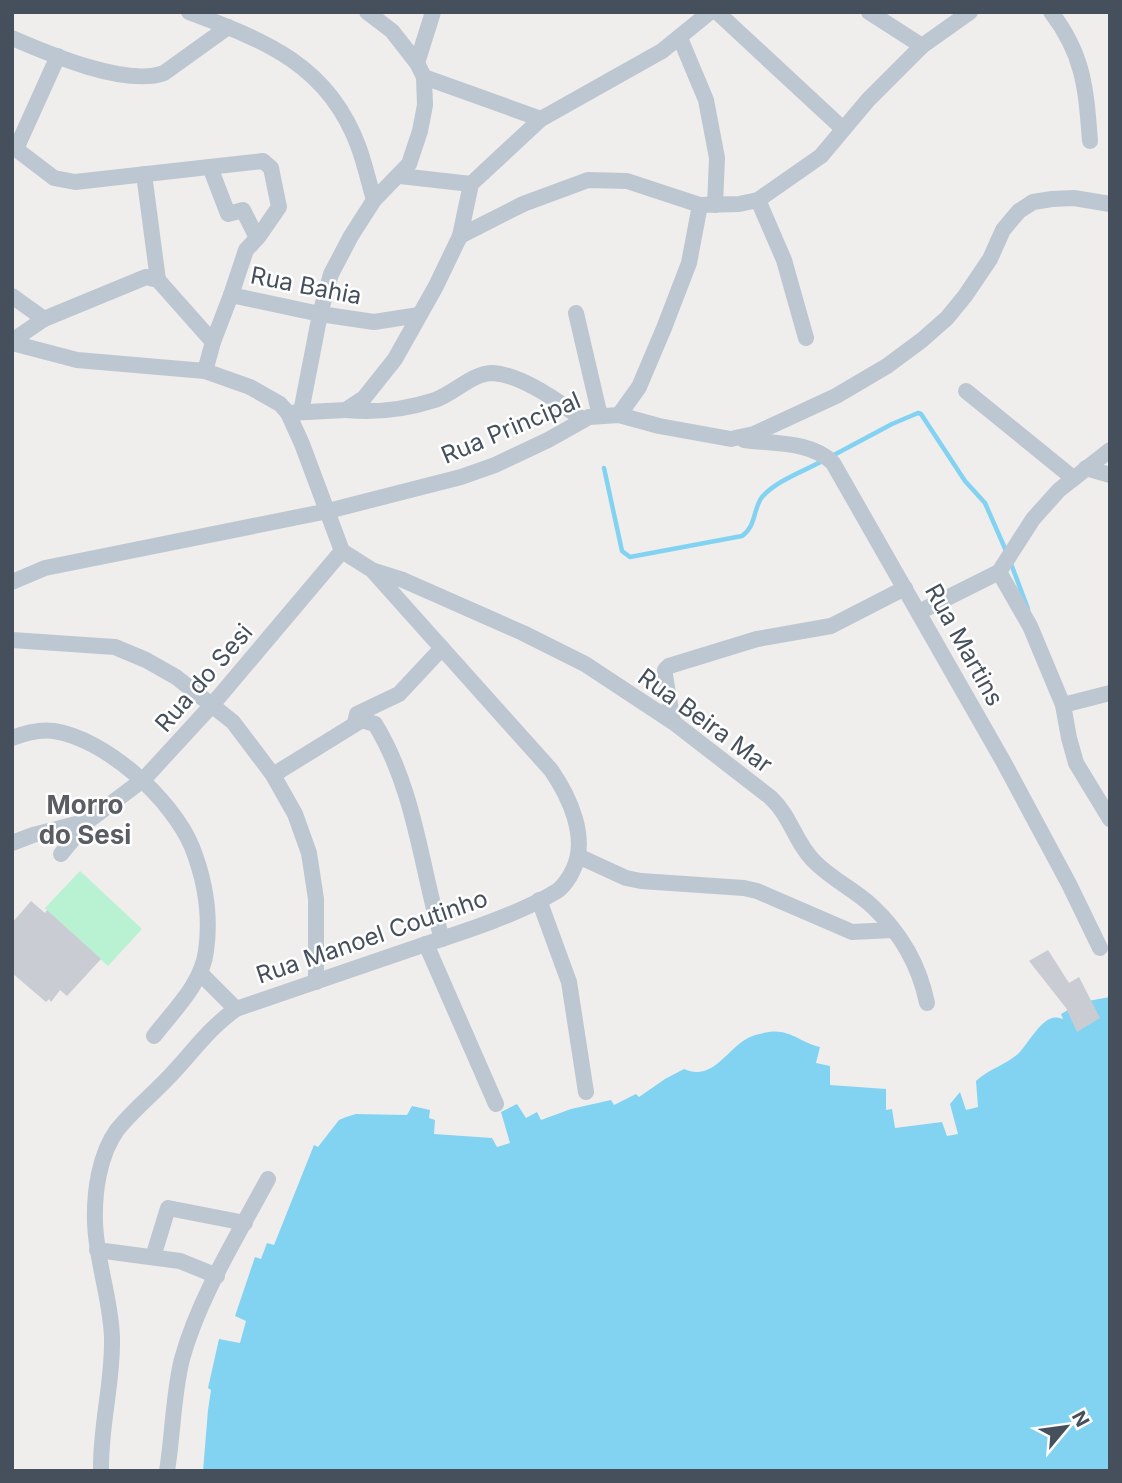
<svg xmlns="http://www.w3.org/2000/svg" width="1122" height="1483" font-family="Inter,sans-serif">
<rect width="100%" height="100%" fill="#f0eded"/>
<path fill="#b8f2d2" d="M 80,871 L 142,929 L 108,966 L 45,908 Z"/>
<path fill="#82d3f2" d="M 1110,997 L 1110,1471 L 203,1471 L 208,1410 L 211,1390 L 208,1388 L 219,1339 L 240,1343 L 246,1321 L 235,1316 L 255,1257 L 261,1259 L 267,1243 L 274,1245 L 314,1145 L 318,1147 L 339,1120 L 346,1117 L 356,1114 L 407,1115 L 412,1106 L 430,1110 L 429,1118 L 435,1120 L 434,1134 L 492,1138 L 497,1147 L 510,1143 L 501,1112 L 517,1104 L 526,1118 L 537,1112 L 541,1120 L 571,1109 L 611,1100 L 614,1105 L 636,1094 L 639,1097 L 665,1079 L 684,1069 C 712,1082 726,1050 748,1038 C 753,1035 763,1033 769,1032 C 790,1029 801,1043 820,1047 L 816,1063 L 830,1066 L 830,1085 L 886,1089 L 886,1110 L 892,1109 L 895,1128 L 942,1122 L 947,1136 L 958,1134 L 950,1104 L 960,1092 L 966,1110 L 978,1107 L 976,1081 C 989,1069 1005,1065 1018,1054 C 1027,1045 1039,1022 1052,1018 C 1055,1017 1060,1018 1063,1019 L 1061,1014 L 1082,1002 Z"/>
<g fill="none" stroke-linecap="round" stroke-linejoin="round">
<g stroke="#82d3f2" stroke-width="4.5">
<path d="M 832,456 L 892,424 L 918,413 L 921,414 L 965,481 L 985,503 L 1007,553"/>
<path d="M 604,468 L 622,551 L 630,557 L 742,536 C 756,527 753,509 762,497 C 777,480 805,471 824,460"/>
<path d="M 1010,561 L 1028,609"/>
</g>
</g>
<g fill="#caccd3">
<path d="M 31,901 L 45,913 L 47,910 L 101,959 L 67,996 L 60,990 L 51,1002 L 49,999 L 46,1002 L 12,973 L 12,923 Z"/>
<path d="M 1048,950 L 1069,983 L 1079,977 L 1100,1018 L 1077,1032 L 1066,1008 L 1029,961 Z"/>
</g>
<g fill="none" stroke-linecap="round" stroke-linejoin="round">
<g stroke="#bdc7d1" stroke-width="16">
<path d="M 189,12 C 266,41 329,65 359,148 C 365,165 369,183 374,200"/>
<path d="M 717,12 L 842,128"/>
<path d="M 869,12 L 922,46"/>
<path d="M 1051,12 C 1084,55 1086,89 1090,141"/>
<path d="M 12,38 C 49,54 126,87 164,73 L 228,27"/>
<path d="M 680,38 L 706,100 L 717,158 L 715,205"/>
<path d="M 417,63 L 433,12"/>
<path d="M 424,77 L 541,119"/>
<path d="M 12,146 L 54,178 L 75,182 L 263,161 L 271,168 L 279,207 L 259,236 L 246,250 L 231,295 L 320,314 L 374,322 L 419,315"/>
<path d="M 16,149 L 58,56"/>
<path d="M 210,167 L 228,214 L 243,210 L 257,238"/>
<path d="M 144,174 L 158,280"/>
<path d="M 400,176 L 471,184"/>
<path d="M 758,200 L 784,260 L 806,338"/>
<path d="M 460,236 L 523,204 L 588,180 L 627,181 L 700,205 L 739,204 L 758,200 L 821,156 L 868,100 L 922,46 L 970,12"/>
<path d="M 12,296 L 44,319"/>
<path d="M 576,313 L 600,416"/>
<path d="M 12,341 L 44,319 L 146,277 L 158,280 L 213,342"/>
<path d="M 12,343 L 77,360 L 205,371 L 250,387 L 280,404 L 288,413 L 302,444 L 342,551 L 372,570 L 551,770 C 569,796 589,838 573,870 C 570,877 563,887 557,891 C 522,913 463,932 423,945 C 361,966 298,988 236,1009 C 209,1028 192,1053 169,1077 C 152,1095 132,1111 117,1130 C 99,1155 94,1193 95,1222 C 96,1261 111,1299 112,1338 C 113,1383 100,1426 101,1471"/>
<path d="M 205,371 L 213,342 L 231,295"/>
<path d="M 966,391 L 1073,478"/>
<path d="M 346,410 C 375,413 407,409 435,400 C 455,393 472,373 493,373 C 523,375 560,402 583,420"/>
<path d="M 301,412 L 320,314 L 331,274 L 351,236 L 374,200 L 409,164 L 420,131 L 425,105 L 424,77 L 417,63 L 392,31 L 367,12"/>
<path d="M 288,413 L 346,410 L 364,398 L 395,359 L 436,286 L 460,236 L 471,184 L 541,119 L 662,51 L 710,12"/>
<path d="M 619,415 L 639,387 L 664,328 L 689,263 L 700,205"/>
<path d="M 744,440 C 773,444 812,441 833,463 L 1003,761 L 1069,884 L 1100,948"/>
<path d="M 1086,468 L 1110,475"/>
<path d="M 374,571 L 403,580 L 523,633 L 585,664 L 673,722 L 770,797 C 791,816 794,840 812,859 C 829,878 854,889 872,906 C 901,933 919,964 927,1003"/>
<path d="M 999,572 L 1030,626 L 1063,705 L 1069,738 L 1076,763 L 1110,819"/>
<path d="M 12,582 L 45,568 L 328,511 L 461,477 L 495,465 L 548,440 L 589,417 L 619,415 L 659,426 L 731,439 L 754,434 L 836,396 L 887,366 L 922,340 L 947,318 L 965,296 L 990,259 L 1003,230 L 1019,211 L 1033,202 L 1052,199 L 1074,198 L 1110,204"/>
<path d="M 919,612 L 999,572 L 1033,519 L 1059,490 L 1110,450"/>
<path d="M 12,640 L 115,647 L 146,660 L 176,677 L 233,722 L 273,775 L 295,814 L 309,853 L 316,899 L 316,982"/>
<path d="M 1063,705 L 1110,693"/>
<path d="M 673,722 L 665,675 L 665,670 L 669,666 L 757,639 L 831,626 L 905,588"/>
<path d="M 355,723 L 357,714 L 399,694 L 442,648"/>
<path d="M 12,738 C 25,733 40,729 54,731 C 106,739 172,799 192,847 C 205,880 211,916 206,951 C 202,984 173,1011 154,1036"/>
<path d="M 273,775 L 362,720 L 375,724 C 415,789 421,868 442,939"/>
<path d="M 12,843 L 33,835 L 88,821"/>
<path d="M 61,854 L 88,821 L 144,779 L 212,705 L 342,551"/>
<path d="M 578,856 L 626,878 L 641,881 L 744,888 L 757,891 L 852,932 L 893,930"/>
<path d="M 539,900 L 569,982 L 586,1092"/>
<path d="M 426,944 L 496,1104"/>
<path d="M 201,974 L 236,1009"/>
<path d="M 97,1250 L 180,1261 L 217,1276"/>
<path d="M 153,1257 L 168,1208 L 245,1223"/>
<path d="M 167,1471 C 173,1434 173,1395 182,1359 C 199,1297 238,1235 268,1179"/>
</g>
</g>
<g text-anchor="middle" stroke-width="5" stroke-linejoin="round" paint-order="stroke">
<g font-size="24" fill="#45505c" stroke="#fff">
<text transform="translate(306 286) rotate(11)" y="8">Rua Bahia</text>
<text transform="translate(511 428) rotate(-23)" y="8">Rua Principal</text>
<text transform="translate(964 645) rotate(61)" y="8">Rua Martins</text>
<text transform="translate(204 678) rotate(-49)" y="8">Rua do Sesi</text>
<text transform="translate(705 721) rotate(36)" y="8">Rua Beira Mar</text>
<text transform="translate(372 937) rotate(-19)" y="8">Rua Manoel Coutinho</text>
</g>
<g font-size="26" font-weight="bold" fill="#5a5d63" stroke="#fff">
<text x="85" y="814">Morro<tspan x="85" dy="30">do Sesi</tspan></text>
</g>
</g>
<rect width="1122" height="1483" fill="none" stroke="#45505c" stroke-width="28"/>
<g transform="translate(1066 1427) rotate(61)" stroke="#ffffff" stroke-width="5" paint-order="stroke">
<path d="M0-5L12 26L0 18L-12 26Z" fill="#45505c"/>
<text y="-10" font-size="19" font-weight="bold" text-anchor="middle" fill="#45505c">N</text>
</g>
</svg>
